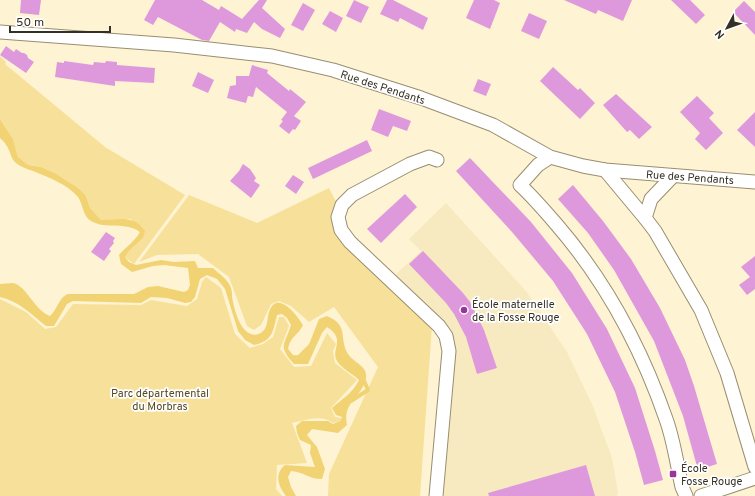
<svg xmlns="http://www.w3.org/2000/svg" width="755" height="496" font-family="Overpass,sans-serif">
<rect width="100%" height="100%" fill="#fef3d2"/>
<path fill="#f7eac1" d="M 446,203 L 526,291 L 567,352 L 592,404 L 612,458 L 618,492 L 617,496 L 439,496 L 444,325 L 395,275 L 421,251 L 409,239 Z"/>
<g fill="#f7e099">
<path d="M 0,56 L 6,62 L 5,64 L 105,147 L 185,195 L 134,264 L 125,257 L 129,251 L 143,238 L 131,219 L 101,220 L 90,208 L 86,196 L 69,182 L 55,173 L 41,167 L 28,165 L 18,157 L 13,139 L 0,119 Z"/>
<path d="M 329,188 L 338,206 L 335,223 L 432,325 L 420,496 L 328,496 L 329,474 L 378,367 L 334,307 L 309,322 L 291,306 L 279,301 L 271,304 L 261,325 L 254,330 L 247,326 L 229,277 L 198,254 L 157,255 L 139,262 L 189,195 L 257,223 Z"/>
<path d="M 206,277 L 221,288 L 235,334 L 250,348 L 263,344 L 273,337 L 279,317 L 284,317 L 289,326 L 280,349 L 294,367 L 311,366 L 327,333 L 336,344 L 333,351 L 335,363 L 357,380 L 331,408 L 335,417 L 341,418 L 340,421 L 333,423 C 321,414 306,420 292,423 L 307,463 L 277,465 L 276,489 L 282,496 L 0,496 L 0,299 L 26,312 L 45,329 L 56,327 L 73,304 L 141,305 L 151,300 L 187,306 L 197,299 L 202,282 Z"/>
</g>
<path fill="#f2d374" d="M 0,119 L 13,139 L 18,157 L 28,165 L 41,167 L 55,173 L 78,188 L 86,196 L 90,208 L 101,220 C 118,220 134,214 145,231 L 143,238 L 129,251 L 125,257 L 129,262 L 136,265 L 161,260 L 174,262 L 195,261 L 198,268 L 213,268 C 219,274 228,279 231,288 C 232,291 232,294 232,297 C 234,308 239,330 251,334 C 255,336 261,334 264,330 C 268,325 267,318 269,312 C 277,289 297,315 303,325 C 298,336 291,335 288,349 L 293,355 L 302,357 L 306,352 L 319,319 L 327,316 C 350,326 338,337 348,354 C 354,363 368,366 366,378 C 362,398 342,402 347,425 L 338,433 L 312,429 L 307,435 L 317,447 L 325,469 L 322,479 C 308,479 305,472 291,471 L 288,477 L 291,487 L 296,496 L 286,496 C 278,486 274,474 285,465 L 315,467 L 310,453 L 311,445 L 300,440 L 297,433 L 296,426 L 302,421 L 328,421 L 333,424 L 340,421 L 342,417 L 336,415 L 332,408 C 342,399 353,393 359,380 C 353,374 341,368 337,361 C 330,349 347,340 327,327 L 322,333 L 308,364 L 294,364 C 277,345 285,345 291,325 L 287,318 L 282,314 L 277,315 C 273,331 273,341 254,345 L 245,340 L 238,331 L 225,289 L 217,279 L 207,275 L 200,279 L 195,297 L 191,302 L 185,303 L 167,298 L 151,297 L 141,303 L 73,301 L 67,304 L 54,326 L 46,326 C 32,315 19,301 0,297 L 0,284 C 4,284 9,283 13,283 C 27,286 34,310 50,316 C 57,310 59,297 68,294 L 134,294 L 148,287 L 158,286 L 184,292 L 188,290 L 190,285 L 188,268 L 164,265 L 153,266 L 132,272 L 121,264 L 119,255 C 126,247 135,241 140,232 C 126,221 106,230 91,221 C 83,217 83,204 78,197 C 66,183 49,178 33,171 C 27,169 21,167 16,163 C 10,158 11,151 6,145 C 5,142 2,140 0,138 Z"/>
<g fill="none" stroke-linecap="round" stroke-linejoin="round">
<g stroke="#f2d374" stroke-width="4">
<path d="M 296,357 L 298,358 L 311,345"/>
<path d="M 351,401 L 368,390 L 362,376"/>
</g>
</g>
<g fill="#de99dd">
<path d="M 21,0 L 41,0 L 39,15 L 20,13 Z"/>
<path d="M 155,0 L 202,0 L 219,10 L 221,6 L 242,19 L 259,0 L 267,0 L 262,8 L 285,29 L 280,38 L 262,29 L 254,22 L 247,33 L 236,29 L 235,32 L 220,22 L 209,41 L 202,40 L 158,17 L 153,25 L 144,20 Z"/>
<path d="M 354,0 L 369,7 L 361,23 L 346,16 Z"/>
<path d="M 387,0 L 393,0 L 428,18 L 423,30 L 400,18 L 398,22 L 380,14 Z"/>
<path d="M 474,0 L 494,0 L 500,3 L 490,29 L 466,18 Z"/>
<path d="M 564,0 L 632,0 L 623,21 L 598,10 L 596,14 Z"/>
<path d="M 671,0 L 690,0 L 705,15 L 696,24 Z"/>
<path d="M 744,1 L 755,12 L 755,35 L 733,12 Z"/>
<path d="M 303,3 L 315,10 L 303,31 L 291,25 Z"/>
<path d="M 330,11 L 343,18 L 336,32 L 322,24 Z"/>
<path d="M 529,13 L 547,21 L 539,39 L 521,31 Z"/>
<path d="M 6,46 L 14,52 L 16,49 L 22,53 L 24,53 L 27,55 L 28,58 L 34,62 L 26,73 L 0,55 Z"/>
<path d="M 64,61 L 93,65 L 94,62 L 105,63 L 106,61 L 117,62 L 117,65 L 155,68 L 154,83 L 115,81 L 115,86 L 55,77 L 57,62 L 64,63 Z"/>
<path d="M 252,65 L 268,70 L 267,73 L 289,91 L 290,89 L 306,102 L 294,116 L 301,121 L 295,130 L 293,129 L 289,134 L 279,126 L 283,121 L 281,120 L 287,112 L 256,87 L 253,97 L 248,96 L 246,103 L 227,98 L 230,86 L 236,85 L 236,76 L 249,76 Z"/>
<path d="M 553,67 L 578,90 L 580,88 L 595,103 L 580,119 L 540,81 Z"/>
<path d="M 198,72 L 214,80 L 208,93 L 192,86 Z"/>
<path d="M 478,79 L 491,84 L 486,96 L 473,91 Z"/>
<path d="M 616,94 L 652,127 L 639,139 L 630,130 L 627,132 L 603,105 Z"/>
<path d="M 697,96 L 714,113 L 709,118 L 723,133 L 706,150 L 695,139 L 700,133 L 680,112 Z"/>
<path d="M 379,109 L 411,121 L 407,131 L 393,126 L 388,137 L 371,130 Z"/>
<path d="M 755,112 L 755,147 L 737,130 Z"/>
<path d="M 367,140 L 372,151 L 313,179 L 308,168 Z"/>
<path d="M 470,158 L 531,222 L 572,273 L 607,329 L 635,388 L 655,451 L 663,480 L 644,485 L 635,452 L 615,392 L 587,334 L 553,281 L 512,232 L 456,171 Z"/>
<path d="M 243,164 L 250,169 L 256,178 L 254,181 L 260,185 L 251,198 L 230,181 L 239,171 Z"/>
<path d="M 293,175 L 304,182 L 296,194 L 285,186 Z"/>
<path d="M 573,185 L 603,221 L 631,259 L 660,308 L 685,360 L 694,386 L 717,464 L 698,470 L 683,416 L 654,341 L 614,270 L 588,233 L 558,199 Z"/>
<path d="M 405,194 L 417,207 L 381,243 L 367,229 Z"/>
<path d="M 106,232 L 115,238 L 113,241 L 114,243 L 109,249 L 111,251 L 104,261 L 91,252 Z"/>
<path d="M 423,251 L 463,293 L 470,302 L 484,330 L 497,368 L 477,374 L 466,337 L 454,314 L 446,303 L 409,264 Z"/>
<path d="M 755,256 L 755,289 L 747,295 L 739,285 L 750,277 L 741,267 Z"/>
<path d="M 586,465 L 595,496 L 489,496 L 488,493 Z"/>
</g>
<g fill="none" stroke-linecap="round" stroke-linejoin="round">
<defs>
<g id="minor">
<path d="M 0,32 L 174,45 L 272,56 L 333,70 L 421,98 L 493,125 L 550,157 L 583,166 L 605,170 L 755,182"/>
<path d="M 550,157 L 538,165 L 520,185 C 533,197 545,211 557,225 C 607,283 641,347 666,419 C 674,441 677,465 682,487 L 686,496"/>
<path d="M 605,170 L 645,218 L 655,231 L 701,310 L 727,373 L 755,467"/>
<path d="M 645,218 L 651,199 L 673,176"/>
<path d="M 436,496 L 449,351 L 446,336 L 439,326 L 350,242 L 341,230 L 338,217 L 342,205 L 352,195 L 410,164 L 429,157 L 437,160"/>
<path d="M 701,496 L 755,478"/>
</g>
</defs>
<use href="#minor" stroke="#988e70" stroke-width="15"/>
<use href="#minor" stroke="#fff" stroke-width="13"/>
</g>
<g fill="#99349a" stroke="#fff" stroke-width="1.5">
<circle cx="464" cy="310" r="4"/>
<rect x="669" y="470" width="8" height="8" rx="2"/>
</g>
<g text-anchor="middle" stroke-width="3.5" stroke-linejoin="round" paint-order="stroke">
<g font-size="11" fill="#343023" stroke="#fff">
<text transform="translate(383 87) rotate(18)" y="4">Rue des Pendants</text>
<text transform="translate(690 177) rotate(4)" y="4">Rue des Pendants</text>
</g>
<g font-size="11" fill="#343023" stroke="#fff" text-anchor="start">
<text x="472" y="308">École maternelle<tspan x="472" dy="13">de la Fosse Rouge</tspan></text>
<text x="681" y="472">École<tspan x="681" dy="13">Fosse Rouge</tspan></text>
</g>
<g font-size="11" fill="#554920" stroke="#fff">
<text x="160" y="397">Parc départemental<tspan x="160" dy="13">du Morbras</tspan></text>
</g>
</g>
<g transform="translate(727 28) rotate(229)" stroke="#ffffff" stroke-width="3" paint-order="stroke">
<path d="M0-3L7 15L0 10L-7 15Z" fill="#343023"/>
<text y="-6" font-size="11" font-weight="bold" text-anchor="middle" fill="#343023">N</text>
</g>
<path d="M10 26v6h100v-6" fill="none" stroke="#343023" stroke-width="2"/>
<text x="16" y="26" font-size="12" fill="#343023" stroke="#ffffff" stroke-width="3" paint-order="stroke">50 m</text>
</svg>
